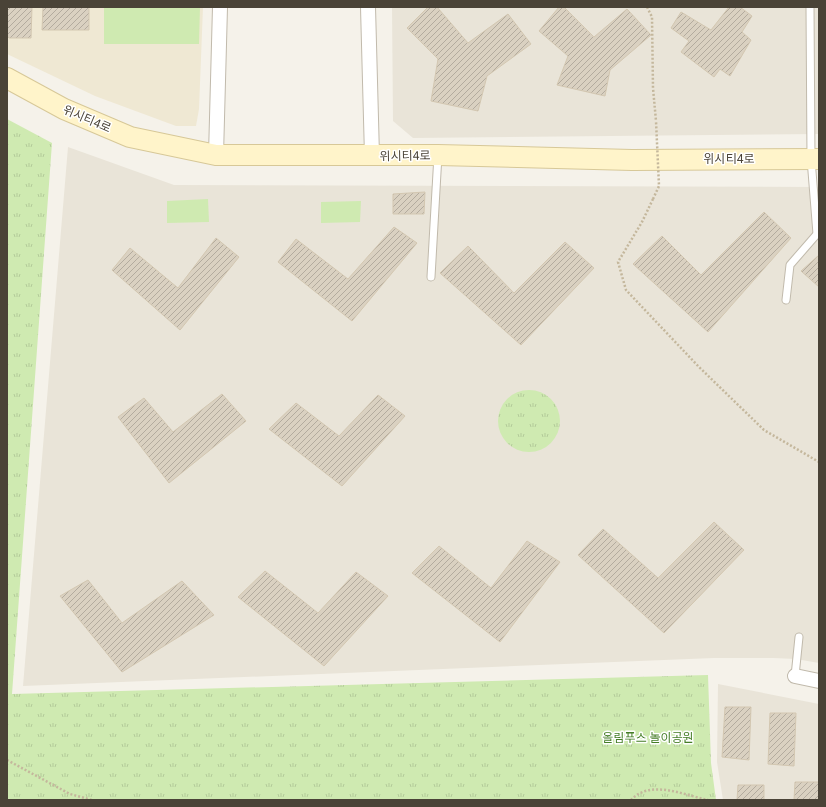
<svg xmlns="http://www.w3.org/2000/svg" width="826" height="807" font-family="Roboto,'Noto Sans KR',sans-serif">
<defs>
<pattern id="park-tufts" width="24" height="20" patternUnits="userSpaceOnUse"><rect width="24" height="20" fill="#cfeab1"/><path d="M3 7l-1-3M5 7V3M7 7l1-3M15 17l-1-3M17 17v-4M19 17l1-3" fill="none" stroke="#b3ca99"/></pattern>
<pattern id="building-hatch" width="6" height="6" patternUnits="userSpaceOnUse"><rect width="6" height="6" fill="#dad1c1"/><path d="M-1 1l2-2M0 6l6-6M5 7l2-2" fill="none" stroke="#b3ab9e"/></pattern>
</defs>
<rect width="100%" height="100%" fill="#f5f2ea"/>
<g fill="#e9e4d8">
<path d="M 392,7 L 819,7 L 819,134 L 413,138 L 393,121 Z"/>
<path d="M 68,147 L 174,185 L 819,187 L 819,663 L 796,659 L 773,658 L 714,658 L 23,686 Z"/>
<path d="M 718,684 L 819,704 L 819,800 L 723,800 L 717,762 Z"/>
</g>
<path fill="#efe8d3" d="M 7,7 L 203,7 L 199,109 L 196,126 L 176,126 L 95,96 L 7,54 Z"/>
<g fill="#cfeab1">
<path d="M 104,7 L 200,7 L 199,44 L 104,44 Z"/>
<path d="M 208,199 L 209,222 L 167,223 L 167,201 Z"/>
<path d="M 361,201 L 360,222 L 321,223 L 321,202 Z"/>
</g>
<g fill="url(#park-tufts)">
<path d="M 7,119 L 52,143 L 12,694 L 708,675 L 711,763 L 716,800 L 7,800 Z"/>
<circle cx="529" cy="421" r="31"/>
</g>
<g fill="url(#building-hatch)" stroke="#d3c7b1">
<path d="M 7,7 L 32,7 L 31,38 L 9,38 L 7,36 Z"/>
<path d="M 43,7 L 89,7 L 89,30 L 42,30 Z"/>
<path d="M 428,7 L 437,7 L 468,43 L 508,14 L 531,44 L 487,76 L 478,111 L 431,101 L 438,59 L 407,28 Z"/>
<path d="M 559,7 L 564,7 L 594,37 L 627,9 L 651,35 L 610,70 L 605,96 L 557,85 L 568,56 L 539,31 Z"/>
<path d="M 729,7 L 740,7 L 752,16 L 742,32 L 751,40 L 730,76 L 720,69 L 714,77 L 681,52 L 689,41 L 671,28 L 681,12 L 711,30 Z"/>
<path d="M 425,192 L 424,214 L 393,214 L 393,194 Z"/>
<path d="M 764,212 L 791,238 L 708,332 L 633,264 L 662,236 L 701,275 Z"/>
<path d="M 394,227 L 417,243 L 352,321 L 278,262 L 296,239 L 348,279 Z"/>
<path d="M 216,238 L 239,257 L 180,330 L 112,270 L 130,248 L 178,288 Z"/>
<path d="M 565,242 L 594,268 L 521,345 L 440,273 L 468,246 L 514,293 Z"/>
<path d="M 819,255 L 819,287 L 801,271 Z"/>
<path d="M 222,394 L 246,421 L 169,483 L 118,417 L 144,398 L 173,432 Z"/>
<path d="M 378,395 L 405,416 L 342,486 L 269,429 L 296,403 L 339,436 Z"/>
<path d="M 714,522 L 744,550 L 664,633 L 578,555 L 603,529 L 658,578 Z"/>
<path d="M 527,541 L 560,562 L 500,642 L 412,573 L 439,546 L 491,588 Z"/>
<path d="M 265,571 L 318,613 L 356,572 L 388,596 L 324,666 L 238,597 Z"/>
<path d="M 88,580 L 122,623 L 182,581 L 214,615 L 122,672 L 60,596 Z"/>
<path d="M 725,707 L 751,707 L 749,760 L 722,757 Z"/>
<path d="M 770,713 L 796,713 L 794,766 L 768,764 Z"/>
<path d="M 795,782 L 819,782 L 819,800 L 794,800 Z"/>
<path d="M 738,785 L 764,785 L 764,800 L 737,800 Z"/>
</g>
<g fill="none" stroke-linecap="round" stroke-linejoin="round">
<defs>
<g id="lane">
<path d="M 810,7 L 811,159 L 817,234 L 819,234"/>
<path d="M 431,277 L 438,155"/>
<path d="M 786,300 L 790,265 L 817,234"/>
<path d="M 795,676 L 799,637"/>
</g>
<g id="street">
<path d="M 368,7 L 372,156"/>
<path d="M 216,155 L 220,7"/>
<path d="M 795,676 L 819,681"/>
</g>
<path id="secondary" d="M 7,78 L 64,109 L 130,137 L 216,155 L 438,155 L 632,160 L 819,159"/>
</defs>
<use href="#lane" stroke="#c1baac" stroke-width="9"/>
<use href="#street" stroke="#c1baac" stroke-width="16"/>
<use href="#secondary" stroke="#d7c898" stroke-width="22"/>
<g stroke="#c4b79c" stroke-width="2.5" stroke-dasharray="2 2" stroke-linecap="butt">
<path d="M 647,7 L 652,17 L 653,88 L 656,121"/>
<path d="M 653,199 L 642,222 L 618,262 L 626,290 L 699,367 L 764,430 L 819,462"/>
<path d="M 7,760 L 70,794 L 92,800"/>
<path d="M 631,800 C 650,779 684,795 708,800"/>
</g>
<use href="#lane" stroke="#fff" stroke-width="7"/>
<use href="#street" stroke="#fff" stroke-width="14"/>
<use href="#secondary" stroke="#fff4ca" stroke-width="20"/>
<path stroke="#c4b79c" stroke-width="2.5" stroke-dasharray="2 2" stroke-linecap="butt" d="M 653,199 L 659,186 L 656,121"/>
</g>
<g text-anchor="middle" stroke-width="3" stroke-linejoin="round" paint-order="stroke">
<g font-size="12" fill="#4a4337" stroke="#fff">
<text transform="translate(87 119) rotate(23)" y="4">위시티4로</text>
<text transform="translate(405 156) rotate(-1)" y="4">위시티4로</text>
<text x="729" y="163">위시티4로</text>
</g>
<g font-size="12" fill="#457e27" stroke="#fff">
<text x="648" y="742">올림푸스 놀이공원</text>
</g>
</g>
<rect width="826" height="807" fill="none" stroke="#4a4337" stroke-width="16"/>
</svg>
